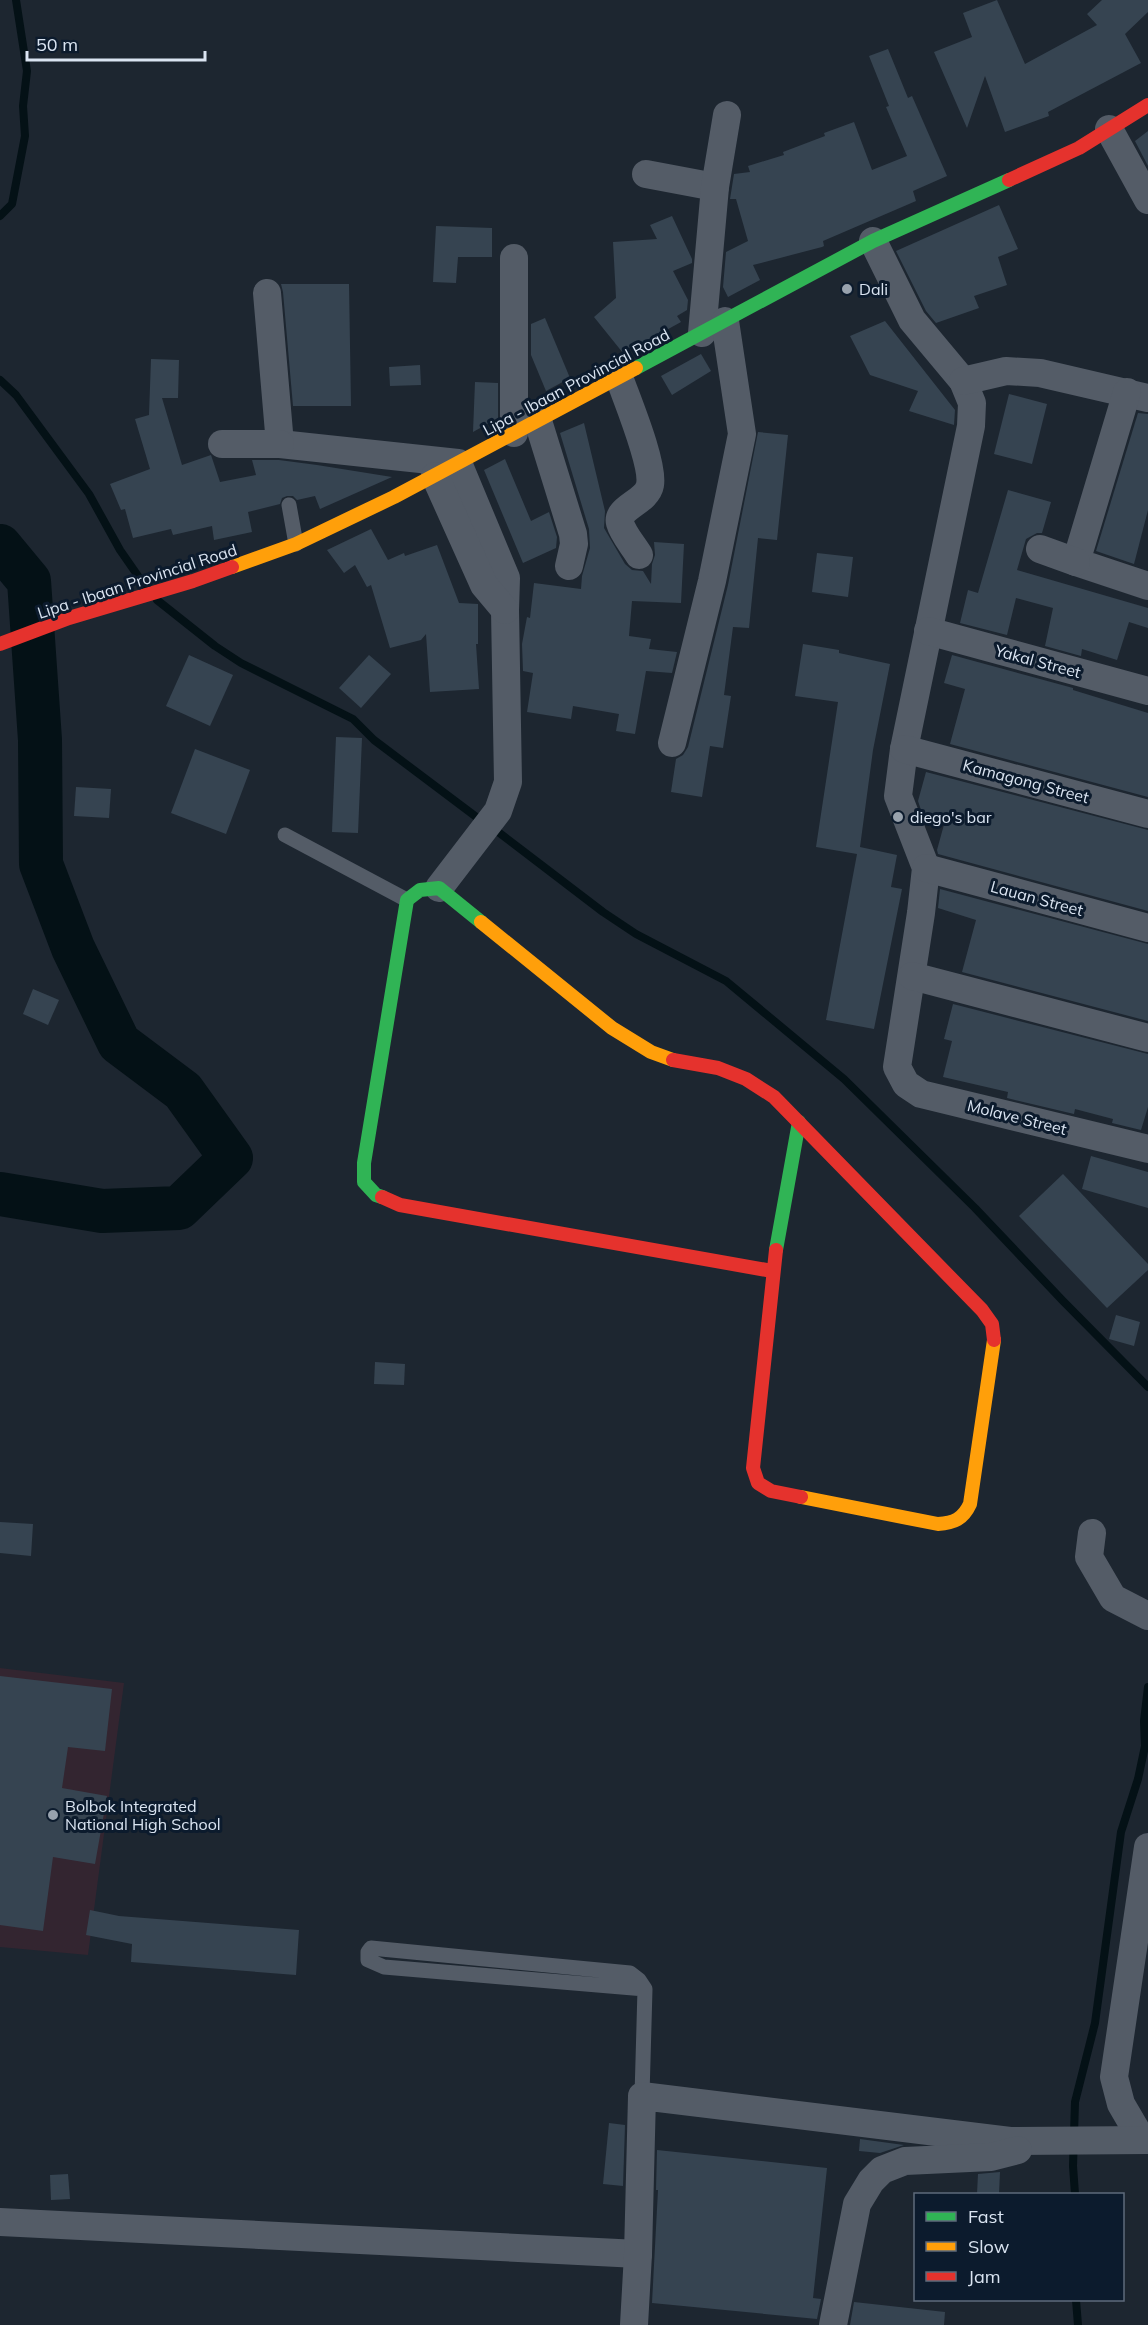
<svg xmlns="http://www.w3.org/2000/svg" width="1148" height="2325" font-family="Mulish,sans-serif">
<rect width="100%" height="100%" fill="#1d2630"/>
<path fill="#332530" d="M 0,1668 L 124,1683 L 88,1955 L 0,1947 Z"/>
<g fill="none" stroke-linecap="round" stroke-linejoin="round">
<g stroke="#041116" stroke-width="8">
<path d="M 0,216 L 12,204 L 25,136 L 23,106 L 27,71 L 16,0"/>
<path d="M 0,380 L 16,395 L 89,494 L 120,550 L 145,586"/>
<path d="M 157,600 L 215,646 L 241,663 L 353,719 L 374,740 L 483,822"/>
<path d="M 493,828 L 603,912 L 636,934 L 726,981 L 844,1079 L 975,1208 L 1063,1301 L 1148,1387"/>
<path d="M 1075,2194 L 1073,2166 L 1075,2102 L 1095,2023 L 1121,1832 L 1138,1779 L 1145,1746 L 1144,1721 L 1148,1687"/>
<path d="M 1076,2300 L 1078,2325"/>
</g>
<path stroke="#041116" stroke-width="44" d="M 0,546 L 29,581 L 40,740 L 41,864 L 73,948 L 119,1043 L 183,1091 L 231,1158 L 179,1208 L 102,1211 L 0,1194"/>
</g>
<g fill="#364451">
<path d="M 997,0 L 1025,64 L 1097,25 L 1087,14 L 1102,0 L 1148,0 L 1148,12 L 1125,34 L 1141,63 L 1048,112 L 1049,116 L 1005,132 L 985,76 L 967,128 L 934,52 L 972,37 L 963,13 Z"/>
<path d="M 888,49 L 908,98 L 912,96 L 947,176 L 913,191 L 916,201 L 823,241 L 824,246 L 822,247 L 753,265 L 760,280 L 728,297 L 723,287 L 726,252 L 748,241 L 736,199 L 730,199 L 734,174 L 750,172 L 748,166 L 784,155 L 783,152 L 825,136 L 824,133 L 854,122 L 872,170 L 907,156 L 886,107 L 889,106 L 869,56 Z"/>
<path d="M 1148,131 L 1148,166 L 1135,141 Z"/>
<path d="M 999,205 L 1018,249 L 998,257 L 1007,285 L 974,296 L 979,308 L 936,323 L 926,311 L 896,251 Z"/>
<path d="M 672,216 L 692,259 L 692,263 L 673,271 L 688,300 L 687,310 L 677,316 L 681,322 L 641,344 L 639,340 L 623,353 L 594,317 L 616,298 L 613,242 L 657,239 L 650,225 Z"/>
<path d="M 436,226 L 492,228 L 492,257 L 458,257 L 456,283 L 433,282 Z"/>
<path d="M 281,284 L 349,284 L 351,406 L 293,406 L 283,292 Z"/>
<path d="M 545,318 L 570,378 L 546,391 L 531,355 L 531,324 Z"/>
<path d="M 885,321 L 955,410 L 954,425 L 909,411 L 918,391 L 870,375 L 850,336 Z"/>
<path d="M 701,354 L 711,371 L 672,395 L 661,376 Z"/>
<path d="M 151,359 L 179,360 L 178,398 L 162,398 L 182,465 L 211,455 L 220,482 L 256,475 L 252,460 L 279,460 L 317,465 L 392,477 L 320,509 L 315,496 L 297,500 L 293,496 L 287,496 L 282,498 L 280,504 L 248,512 L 252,532 L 214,540 L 212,526 L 173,535 L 171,529 L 133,538 L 125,509 L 121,510 L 110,484 L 150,469 L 135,419 L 149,415 Z"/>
<path d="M 420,365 L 421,385 L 390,386 L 389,367 Z"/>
<path d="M 475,382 L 498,383 L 498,418 L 473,432 Z"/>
<path d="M 1009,394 L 1047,404 L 1032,464 L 994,454 Z"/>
<path d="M 1138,413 L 1148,414 L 1148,510 L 1134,564 L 1096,551 Z"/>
<path d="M 584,423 L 605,511 L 604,528 L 625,564 L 632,570 L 643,571 L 651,584 L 652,564 L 655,555 L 654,542 L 684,544 L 681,603 L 632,601 L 629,636 L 651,639 L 649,649 L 677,652 L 672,673 L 646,671 L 635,734 L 616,731 L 619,714 L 573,706 L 571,719 L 527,712 L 533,673 L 523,671 L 522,644 L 527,617 L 530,618 L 534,583 L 581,589 L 582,576 L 590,548 L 589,529 L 560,433 Z"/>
<path d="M 758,432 L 788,435 L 777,540 L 758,538 L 749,628 L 733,627 L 724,695 L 731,696 L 723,748 L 710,746 L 702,797 L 671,792 L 676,759 L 683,755 L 688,747 L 728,585 Z"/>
<path d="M 505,459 L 531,521 L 549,512 L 557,537 L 556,548 L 523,563 L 484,470 Z"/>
<path d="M 1008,490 L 1051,502 L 1042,533 L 1037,533 L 1026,539 L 1017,570 L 1148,608 L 1148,628 L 1129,622 L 1117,660 L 1082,649 L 1081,656 L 1045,646 L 1053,608 L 1016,598 L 1007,635 L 960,623 L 968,590 L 978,593 Z"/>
<path d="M 371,529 L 388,560 L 404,553 L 405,556 L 437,545 L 459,603 L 478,604 L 478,644 L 476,644 L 479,689 L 430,692 L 426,634 L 421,640 L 390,648 L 371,585 L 367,587 L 355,565 L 344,573 L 327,550 Z"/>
<path d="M 817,553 L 853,557 L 848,597 L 812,592 Z"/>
<path d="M 803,644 L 839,650 L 839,653 L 890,664 L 873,750 L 860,847 L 897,855 L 891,887 L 902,889 L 874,1029 L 826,1020 L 857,854 L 816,847 L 838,702 L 795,696 Z"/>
<path d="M 189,655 L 233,675 L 210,726 L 166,706 Z"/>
<path d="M 369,655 L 391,674 L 361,708 L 339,688 Z"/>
<path d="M 952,655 L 1073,688 L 1073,690 L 1148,713 L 1148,797 L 950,744 L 965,689 L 944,683 Z"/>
<path d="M 336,737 L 362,738 L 358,833 L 332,832 Z"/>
<path d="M 195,749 L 250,770 L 226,834 L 171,813 Z"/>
<path d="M 926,772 L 1148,830 L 1148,911 L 938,854 L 937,850 L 945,821 L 923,816 L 918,801 Z"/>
<path d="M 76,787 L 111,789 L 109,818 L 74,816 Z"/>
<path d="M 940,889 L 1148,944 L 1148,1021 L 962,972 L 976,920 L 938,908 Z"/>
<path d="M 33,989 L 59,1000 L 48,1025 L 23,1014 Z"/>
<path d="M 953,1004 L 1148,1054 L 1148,1107 L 1141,1130 L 1112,1123 L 1113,1119 L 1075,1109 L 1074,1114 L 1007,1098 L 1008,1092 L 943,1077 L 952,1041 L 944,1039 Z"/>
<path d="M 1091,1156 L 1148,1172 L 1148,1208 L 1082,1189 Z"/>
<path d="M 1063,1174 L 1148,1264 L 1148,1270 L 1107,1308 L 1019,1216 Z"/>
<path d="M 1116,1315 L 1140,1322 L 1134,1346 L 1109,1339 Z"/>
<path d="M 375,1362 L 405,1364 L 404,1385 L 374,1384 Z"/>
<path d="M 0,1522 L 33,1524 L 31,1556 L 0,1553 Z"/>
<path d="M 0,1676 L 112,1689 L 105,1751 L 68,1747 L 62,1788 L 107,1796 L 95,1864 L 53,1857 L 43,1931 L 0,1925 Z"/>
<path d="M 90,1910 L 119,1916 L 299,1930 L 296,1975 L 131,1962 L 132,1944 L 86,1935 Z"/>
<path d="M 609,2123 L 625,2125 L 623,2186 L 603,2184 Z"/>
<path d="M 860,2139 L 904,2145 L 880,2153 L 859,2151 Z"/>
<path d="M 657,2150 L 827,2168 L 813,2298 L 821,2299 L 817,2319 L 652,2303 L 658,2190 L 656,2190 Z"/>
<path d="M 1000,2172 L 999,2194 L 977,2194 L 978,2174 Z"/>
<path d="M 68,2174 L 70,2199 L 51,2200 L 50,2175 Z"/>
<path d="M 854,2302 L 945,2312 L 944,2325 L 850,2325 Z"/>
</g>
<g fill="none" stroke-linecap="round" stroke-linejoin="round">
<g stroke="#545c67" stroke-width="15">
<path d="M 289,505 L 296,544"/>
<path d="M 285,835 L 407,900"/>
<path d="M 642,2096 L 645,1989 L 639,1980 L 630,1973 L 371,1948 L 368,1952 L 368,1960 L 384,1967 L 645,1989"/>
</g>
<g stroke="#545c67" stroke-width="28">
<path d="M 1109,129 L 1148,200"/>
<path d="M 646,174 L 715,187"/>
<path d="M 873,241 L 912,320 L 963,381 L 972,403 L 971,426 L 904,749 L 898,796 L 926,868 L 921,913 L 897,1067 L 906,1084 L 921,1094 L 1148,1149"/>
<path d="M 267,293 L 280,444 L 458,463 L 506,578 L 505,610 L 508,782 L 498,811 L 439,888"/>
<path d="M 702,333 L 715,187 L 727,115"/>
<path d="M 619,377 C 627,400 654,464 650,485 C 647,502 616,508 620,523 C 623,534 633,545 639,555"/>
<path d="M 963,381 L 1006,371 L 1040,373 L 1148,398"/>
<path d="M 1127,392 L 1076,562 L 1148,586"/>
<path d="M 538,421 L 573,534 L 574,544 L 569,566"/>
<path d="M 514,433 L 514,258"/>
<path d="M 222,444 L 280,444"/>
<path d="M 435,476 L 484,585 L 505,610"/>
<path d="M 1040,549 L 1076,562"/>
<path d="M 928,631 L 1148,691"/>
<path d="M 672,743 L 712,581 L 742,434 L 725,321"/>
<path d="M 904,749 L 1148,814"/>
<path d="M 926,868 L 1148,928"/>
<path d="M 912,976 L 1148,1038"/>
<path d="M 1092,1533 L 1089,1557 L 1113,1598 L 1148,1616"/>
<path d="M 1142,2140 L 1121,2104 L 1114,2077 L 1148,1847"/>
<path d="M 0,2222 L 638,2254"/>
<path d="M 634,2325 L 638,2254 L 642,2096 L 1010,2141 L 1148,2140"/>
<path d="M 833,2325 L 857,2204 L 871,2181 L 882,2170 L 905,2161 L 991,2157 L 1018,2150"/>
</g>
<g stroke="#30b455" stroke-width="14">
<path d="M 636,368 L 873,241 L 1009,180"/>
<path d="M 382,1197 L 376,1195 L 364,1182 L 364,1163 L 407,900 L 420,890 L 439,888 L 481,922"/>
<path d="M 776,1250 L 799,1122"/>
</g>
<g stroke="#ff9f0a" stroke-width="14">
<path d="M 232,567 L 296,544 L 394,497 L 636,368"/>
<path d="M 481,922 L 612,1028 L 651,1052 L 673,1060"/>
<path d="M 801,1497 L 938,1524 C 954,1523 963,1519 970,1504 L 994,1340"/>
</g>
<g stroke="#e5322d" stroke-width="14">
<path d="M 1009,180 L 1079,148 L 1148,105"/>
<path d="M 0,644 L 69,618 L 193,581 L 232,567"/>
<path d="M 673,1060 L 718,1068 L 746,1079 L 774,1097 L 982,1310 L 992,1324 L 994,1340"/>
<path d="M 382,1197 L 400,1205 L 772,1271"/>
<path d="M 776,1250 L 753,1468 L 758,1483 L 771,1491 L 801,1497"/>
</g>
</g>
<g fill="#98a2ad" stroke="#0c1b2d" stroke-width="2">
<circle cx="847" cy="289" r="6"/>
<circle cx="898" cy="817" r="6"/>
<circle cx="53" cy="1815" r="6"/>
</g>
<g text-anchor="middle" stroke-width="6" stroke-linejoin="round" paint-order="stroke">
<g font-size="16" fill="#dae4f1" stroke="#0c1b2d" text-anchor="start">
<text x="859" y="295">Dali</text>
<text x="910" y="823">diego's bar</text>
<text x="65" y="1812">Bolbok Integrated<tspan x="65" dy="18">National High School</tspan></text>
</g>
<g font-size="16" fill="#dae4f1" stroke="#0c1b2d">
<text transform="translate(576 382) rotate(-28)" y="6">Lipa - Ibaan Provincial Road</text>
<text transform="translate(137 581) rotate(-18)" y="6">Lipa - Ibaan Provincial Road</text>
<text transform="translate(1038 661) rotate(15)" y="6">Yakal Street</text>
<text transform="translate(1026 781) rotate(15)" y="6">Kamagong Street</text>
<text transform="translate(1037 898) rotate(15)" y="6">Lauan Street</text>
<text transform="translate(1017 1117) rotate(14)" y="6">Molave Street</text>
</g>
</g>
<rect x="914" y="2193" width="210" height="108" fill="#0c1b2d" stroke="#5e6b7b" stroke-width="1.5"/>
<rect x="926" y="2212" width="30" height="9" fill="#30b455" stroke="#5e6b7b" stroke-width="1.5"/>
<text x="968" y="2223" font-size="18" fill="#dae4f1">Fast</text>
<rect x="926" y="2242" width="30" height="9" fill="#ff9f0a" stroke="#5e6b7b" stroke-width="1.5"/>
<text x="968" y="2253" font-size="18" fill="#dae4f1">Slow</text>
<rect x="926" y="2272" width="30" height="9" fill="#e5322d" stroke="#5e6b7b" stroke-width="1.5"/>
<text x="968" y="2283" font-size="18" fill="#dae4f1">Jam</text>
<path d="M27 51v9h178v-9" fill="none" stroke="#dae4f1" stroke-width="3"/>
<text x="36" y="51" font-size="18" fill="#dae4f1" stroke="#0c1b2d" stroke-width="4.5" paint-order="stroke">50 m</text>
</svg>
